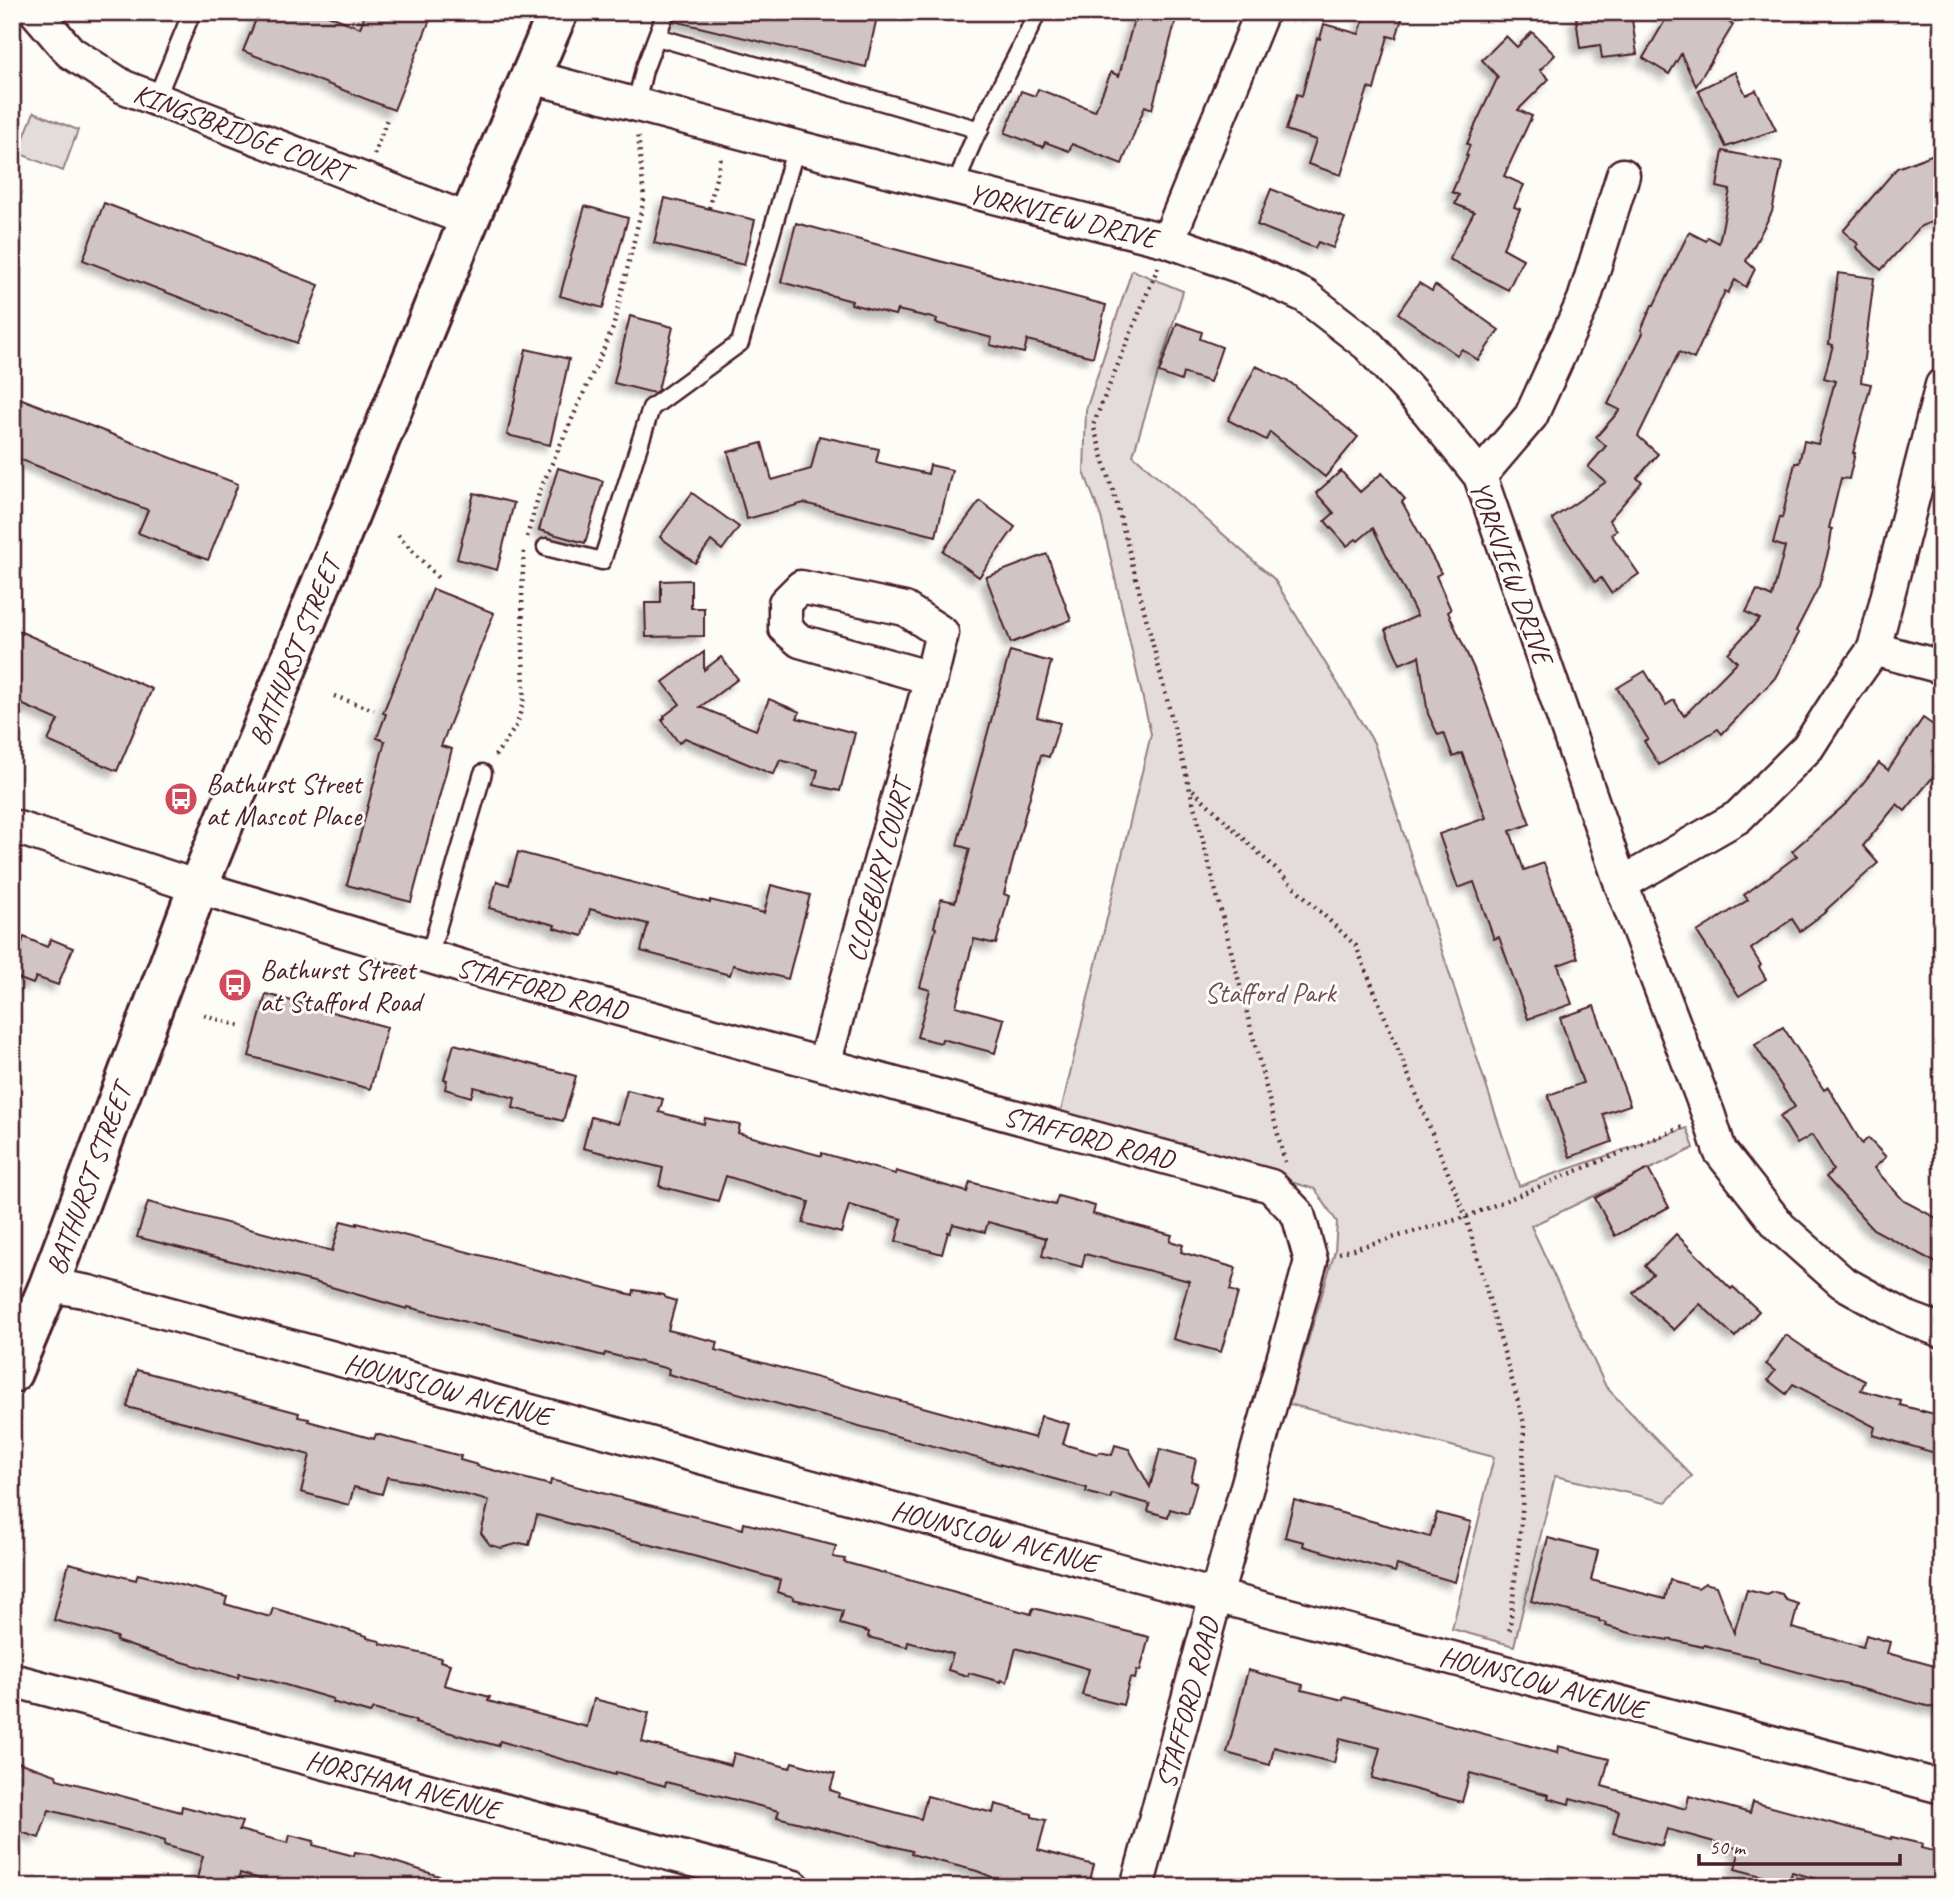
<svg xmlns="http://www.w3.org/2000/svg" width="1954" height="1899" font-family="Caveat,sans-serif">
<defs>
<filter id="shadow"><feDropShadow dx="-6" dy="6" stdDeviation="3.5" flood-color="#0004"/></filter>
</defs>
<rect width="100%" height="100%" fill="#fdfcf7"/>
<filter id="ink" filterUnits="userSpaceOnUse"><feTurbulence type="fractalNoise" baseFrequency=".0143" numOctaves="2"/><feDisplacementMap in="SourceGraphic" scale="14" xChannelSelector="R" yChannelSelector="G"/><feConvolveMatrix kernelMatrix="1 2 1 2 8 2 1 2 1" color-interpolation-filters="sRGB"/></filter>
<g filter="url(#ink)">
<g fill="#e3dcda" stroke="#967e82" stroke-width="2">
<path d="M 34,112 L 78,130 L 63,171 L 18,153 Z"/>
<path d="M 1132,270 L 1183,291 L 1133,455 L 1274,579 L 1374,743 L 1519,1186 L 1687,1128 L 1694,1148 L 1531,1226 L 1606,1387 L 1692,1476 L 1666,1502 L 1555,1476 L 1514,1646 L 1452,1629 L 1494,1457 L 1289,1404 L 1335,1251 L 1337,1222 L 1315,1189 L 1060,1115 L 1151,734 L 1101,517 L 1084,472 L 1086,410 Z"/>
</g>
<g fill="#d0c5c4" stroke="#4a1f2b" stroke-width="2" filter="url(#shadow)">
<path d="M 259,12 L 321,12 L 360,28 L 366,12 L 433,12 L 394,110 L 243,51 Z"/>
<path d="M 676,12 L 878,12 L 866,67 L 674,21 Z"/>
<path d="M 1136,12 L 1178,12 L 1152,109 L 1145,106 L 1122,164 L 1072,144 L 1069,151 L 1045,142 L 1043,147 L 1005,133 L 1021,91 L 1035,96 L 1038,89 L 1095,111 L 1111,72 L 1119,76 Z"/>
<path d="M 1366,12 L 1404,12 L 1396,38 L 1388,36 L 1374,90 L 1368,88 L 1341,175 L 1308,164 L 1316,140 L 1286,130 L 1297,94 L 1302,96 L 1317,38 L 1320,39 L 1324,24 L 1359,34 Z"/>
<path d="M 1596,12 L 1631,12 L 1637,54 L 1602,58 L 1600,45 L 1580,48 L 1576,17 L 1596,14 Z"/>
<path d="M 1670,12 L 1712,12 L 1733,25 L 1696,86 L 1681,54 L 1669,74 L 1643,58 Z"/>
<path d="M 1532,32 L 1555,55 L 1540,70 L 1549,79 L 1518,110 L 1532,116 L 1504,176 L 1524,185 L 1514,207 L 1520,209 L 1503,248 L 1523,259 L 1508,290 L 1449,259 L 1474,212 L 1455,204 L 1459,195 L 1452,192 L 1468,156 L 1466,155 L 1470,145 L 1467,144 L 1472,132 L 1498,77 L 1482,60 L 1506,36 L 1517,47 Z"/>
<path d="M 1735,72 L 1746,95 L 1756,90 L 1776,130 L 1726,147 L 1698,90 Z"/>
<path d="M 1723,151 L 1782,163 L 1772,212 L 1746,261 L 1755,269 L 1746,287 L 1735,280 L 1728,293 L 1725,291 L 1694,359 L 1679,352 L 1638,436 L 1658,454 L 1637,478 L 1642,482 L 1609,520 L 1617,530 L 1611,534 L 1639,574 L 1611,593 L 1601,578 L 1595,582 L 1552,519 L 1606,482 L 1588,467 L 1606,446 L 1596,437 L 1620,410 L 1608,404 L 1643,333 L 1641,330 L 1652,305 L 1654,305 L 1689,232 L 1706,241 L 1708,237 L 1719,243 L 1730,190 L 1717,187 Z"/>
<path d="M 1942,151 L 1942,218 L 1921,226 L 1881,270 L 1856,247 L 1858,244 L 1843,231 L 1897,168 Z"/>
<path d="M 1271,189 L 1345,218 L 1333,248 L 1318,242 L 1315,248 L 1257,225 Z"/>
<path d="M 665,198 L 755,220 L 744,265 L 654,243 Z"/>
<path d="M 104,203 L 319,285 L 297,343 L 83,260 Z"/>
<path d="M 585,206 L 628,218 L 603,308 L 560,296 Z"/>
<path d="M 796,223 L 1106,305 L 1093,357 L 1027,340 L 1024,353 L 990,345 L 992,338 L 936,323 L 937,319 L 897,310 L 895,315 L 851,304 L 852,301 L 781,282 Z"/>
<path d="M 1838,273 L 1874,278 L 1861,382 L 1871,384 L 1853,453 L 1855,453 L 1849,479 L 1841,478 L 1829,528 L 1832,529 L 1829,549 L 1819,586 L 1796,631 L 1799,633 L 1775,678 L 1722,734 L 1718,729 L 1659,765 L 1644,741 L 1648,739 L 1617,688 L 1645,671 L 1666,705 L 1674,700 L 1684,716 L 1737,662 L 1728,653 L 1760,619 L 1746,612 L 1757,590 L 1772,597 L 1785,547 L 1773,543 L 1780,517 L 1782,518 L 1795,463 L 1799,463 L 1804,441 L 1818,444 L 1835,381 L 1824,378 L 1833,345 L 1829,344 Z"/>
<path d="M 1419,283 L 1432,291 L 1435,285 L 1499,330 L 1478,360 L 1462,349 L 1457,355 L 1398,313 Z"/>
<path d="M 630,316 L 673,327 L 658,390 L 654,393 L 614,383 Z"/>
<path d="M 1177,323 L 1202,332 L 1200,339 L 1222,347 L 1210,382 L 1183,373 L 1181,381 L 1159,373 Z"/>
<path d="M 526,349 L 569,359 L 550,445 L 507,435 Z"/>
<path d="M 1256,366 L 1291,383 L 1358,437 L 1325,477 L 1270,432 L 1266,440 L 1228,420 Z"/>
<path d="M 12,395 L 238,484 L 208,560 L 138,533 L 148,510 L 12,456 Z"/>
<path d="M 819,436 L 879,449 L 876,462 L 928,474 L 930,465 L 952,470 L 936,536 L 804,503 L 747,519 L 728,452 L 762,443 L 772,480 L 811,469 Z"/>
<path d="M 558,468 L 603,481 L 585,543 L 539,530 Z"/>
<path d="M 1341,471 L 1360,492 L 1382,473 L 1405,499 L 1402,502 L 1441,573 L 1436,576 L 1451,610 L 1448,612 L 1474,669 L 1530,824 L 1510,831 L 1524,870 L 1544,863 L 1578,958 L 1558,965 L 1572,1004 L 1528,1019 L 1499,937 L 1494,939 L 1474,882 L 1458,888 L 1439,834 L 1486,818 L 1462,753 L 1453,757 L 1444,733 L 1438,735 L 1428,714 L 1419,656 L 1400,664 L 1385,630 L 1417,616 L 1373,528 L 1358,541 L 1356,539 L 1347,546 L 1325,521 L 1334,513 L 1316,493 Z"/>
<path d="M 474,493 L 514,503 L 497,570 L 457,559 Z"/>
<path d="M 692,493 L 739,527 L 722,550 L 711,541 L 695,563 L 660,537 Z"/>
<path d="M 980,501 L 1015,527 L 979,577 L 943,551 Z"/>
<path d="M 1047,554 L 1071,620 L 1011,643 L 986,577 Z"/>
<path d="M 691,580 L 691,608 L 704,608 L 704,636 L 646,637 L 645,603 L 661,603 L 661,581 Z"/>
<path d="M 433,589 L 494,613 L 441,746 L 452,749 L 411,902 L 347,885 L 385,741 L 377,738 L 386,714 L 383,713 Z"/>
<path d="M 12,628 L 152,689 L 117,771 L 48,741 L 58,720 L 12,700 Z"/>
<path d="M 1010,651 L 1051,662 L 1037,717 L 1060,723 L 1049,757 L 1041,755 L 1004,894 L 1009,896 L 996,944 L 974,939 L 956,1006 L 1004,1019 L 995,1053 L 942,1039 L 941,1043 L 917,1037 L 930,990 L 920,987 L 936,928 L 934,927 L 941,899 L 955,902 L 970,849 L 957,845 Z"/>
<path d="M 704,652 L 704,670 L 721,657 L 738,679 L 700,707 L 756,730 L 769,699 L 800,712 L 797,718 L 855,733 L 840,791 L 814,785 L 818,770 L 780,760 L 774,774 L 772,774 L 685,738 L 679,743 L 662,720 L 665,718 L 664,716 L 680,704 L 663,682 Z"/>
<path d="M 1923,718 L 1942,731 L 1942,766 L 1905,811 L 1897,804 L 1863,846 L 1878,863 L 1826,910 L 1827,911 L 1800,931 L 1792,919 L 1751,949 L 1761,965 L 1759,967 L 1766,979 L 1739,996 L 1697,932 L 1748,900 L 1744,895 L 1797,856 L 1792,851 L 1848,802 L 1879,763 L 1888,770 Z"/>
<path d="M 518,852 L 710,903 L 710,900 L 764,913 L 771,885 L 810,895 L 788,979 L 733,965 L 730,975 L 641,951 L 648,924 L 590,909 L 583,936 L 554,928 L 555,925 L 489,908 L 497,881 L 509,885 Z"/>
<path d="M 24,937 L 47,947 L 51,939 L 73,948 L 58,985 L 36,977 L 33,984 L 12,976 L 12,943 L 21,946 Z"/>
<path d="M 266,994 L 387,1027 L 370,1089 L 249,1056 Z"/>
<path d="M 1594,1006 L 1630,1105 L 1603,1114 L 1612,1142 L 1570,1157 L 1548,1095 L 1583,1083 L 1560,1018 Z"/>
<path d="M 1783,1027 L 1824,1090 L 1828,1087 L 1862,1144 L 1868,1138 L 1886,1157 L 1874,1168 L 1904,1201 L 1942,1221 L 1942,1266 L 1873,1229 L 1826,1177 L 1833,1170 L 1812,1135 L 1797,1144 L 1780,1116 L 1795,1107 L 1755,1045 Z"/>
<path d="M 454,1044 L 576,1076 L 563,1121 L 513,1108 L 515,1098 L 474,1087 L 471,1097 L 445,1089 L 447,1080 L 444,1079 Z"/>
<path d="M 627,1090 L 663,1099 L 659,1112 L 704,1124 L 705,1118 L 740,1125 L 738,1133 L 822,1156 L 822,1153 L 895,1174 L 896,1171 L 967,1192 L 970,1182 L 1055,1205 L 1058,1196 L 1095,1206 L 1093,1214 L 1172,1235 L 1170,1241 L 1183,1245 L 1181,1252 L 1236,1268 L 1230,1290 L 1238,1293 L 1221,1352 L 1173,1339 L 1189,1281 L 1085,1254 L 1082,1267 L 1042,1256 L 1046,1238 L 988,1222 L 985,1232 L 953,1224 L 950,1233 L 948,1232 L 942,1254 L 896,1241 L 902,1219 L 849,1205 L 841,1233 L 803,1223 L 809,1202 L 726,1176 L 718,1201 L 659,1186 L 663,1168 L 583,1148 L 591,1117 L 618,1124 Z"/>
<path d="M 1648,1169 L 1669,1207 L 1615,1236 L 1595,1198 Z"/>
<path d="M 148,1202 L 332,1251 L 341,1221 L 357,1225 L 357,1223 L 633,1295 L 634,1290 L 664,1295 L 666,1298 L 676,1301 L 668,1330 L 718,1342 L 716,1350 L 1035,1438 L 1041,1416 L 1069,1424 L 1063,1444 L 1097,1454 L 1100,1452 L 1112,1455 L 1115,1445 L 1129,1449 L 1150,1487 L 1160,1449 L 1196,1459 L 1191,1481 L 1197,1483 L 1188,1514 L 1170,1509 L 1168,1517 L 1148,1511 L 1150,1504 L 1112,1494 L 1110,1499 L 1086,1492 L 1087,1488 L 668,1374 L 669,1369 L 605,1353 L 604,1356 L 481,1324 L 481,1326 L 408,1307 L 407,1309 L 314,1282 L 137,1237 Z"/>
<path d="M 1676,1234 L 1731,1289 L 1733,1287 L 1759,1311 L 1735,1337 L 1700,1304 L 1674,1330 L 1633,1293 L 1653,1274 L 1645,1266 Z"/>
<path d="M 1786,1335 L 1815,1355 L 1865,1381 L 1861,1390 L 1901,1401 L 1900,1405 L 1942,1416 L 1942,1455 L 1873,1435 L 1875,1427 L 1793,1384 L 1786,1394 L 1768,1380 L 1775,1371 L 1766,1364 Z"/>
<path d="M 137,1370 L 299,1413 L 298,1417 L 309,1419 L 308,1421 L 374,1439 L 376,1434 L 461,1456 L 460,1460 L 478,1465 L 477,1466 L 550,1485 L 551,1480 L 743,1529 L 744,1523 L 836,1546 L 833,1557 L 845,1559 L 844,1562 L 1031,1614 L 1033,1608 L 1149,1637 L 1140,1671 L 1137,1670 L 1135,1679 L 1130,1678 L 1123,1705 L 1082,1695 L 1089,1669 L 1016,1648 L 1007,1682 L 1001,1680 L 1001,1682 L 969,1673 L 968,1676 L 948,1670 L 953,1654 L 908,1642 L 907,1647 L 868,1637 L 869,1632 L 840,1624 L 843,1611 L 793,1599 L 794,1597 L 777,1592 L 780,1580 L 720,1563 L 537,1515 L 529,1545 L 520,1543 L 501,1548 L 490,1545 L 481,1533 L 489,1501 L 421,1483 L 387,1477 L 382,1494 L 354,1487 L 349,1505 L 301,1492 L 310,1455 L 127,1407 Z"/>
<path d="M 1294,1500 L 1430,1537 L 1437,1513 L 1471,1522 L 1455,1582 L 1397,1565 L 1395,1572 L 1303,1546 L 1304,1542 L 1285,1537 Z"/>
<path d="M 1548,1538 L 1598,1551 L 1591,1580 L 1665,1599 L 1670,1580 L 1698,1588 L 1705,1583 L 1716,1586 L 1734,1633 L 1747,1590 L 1767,1595 L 1774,1592 L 1782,1594 L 1786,1600 L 1798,1604 L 1792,1628 L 1863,1647 L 1866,1635 L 1890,1642 L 1887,1653 L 1942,1668 L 1942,1710 L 1760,1662 L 1758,1658 L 1704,1645 L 1703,1647 L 1668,1639 L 1668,1640 L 1630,1633 L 1606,1626 L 1607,1623 L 1599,1621 L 1599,1619 L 1531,1601 Z"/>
<path d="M 69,1563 L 136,1580 L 138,1574 L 196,1589 L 227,1597 L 225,1604 L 270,1617 L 273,1608 L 367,1636 L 367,1638 L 380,1641 L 381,1644 L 441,1658 L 440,1661 L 450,1664 L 444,1685 L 490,1697 L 488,1701 L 587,1727 L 594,1699 L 649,1713 L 642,1742 L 731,1765 L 734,1753 L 790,1768 L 792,1762 L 835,1774 L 830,1790 L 839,1793 L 838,1797 L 921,1819 L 927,1796 L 993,1813 L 995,1804 L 1032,1814 L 1032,1817 L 1046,1820 L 1038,1850 L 1094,1865 L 1088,1887 L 1033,1887 L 1017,1883 L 1017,1886 L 991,1880 L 992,1877 L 977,1871 L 911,1854 L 912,1851 L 777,1817 L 779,1811 L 666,1782 L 665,1786 L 616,1772 L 615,1775 L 500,1741 L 498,1746 L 415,1723 L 416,1721 L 373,1709 L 370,1713 L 332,1702 L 333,1699 L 272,1681 L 239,1674 L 238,1678 L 155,1654 L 116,1641 L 117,1637 L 54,1620 Z"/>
<path d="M 1248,1670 L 1303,1685 L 1302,1690 L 1343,1700 L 1344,1697 L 1557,1753 L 1558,1746 L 1609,1759 L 1602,1786 L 1686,1809 L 1689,1796 L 1750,1813 L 1753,1802 L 1891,1839 L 1892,1837 L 1922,1844 L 1921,1848 L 1942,1853 L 1942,1865 L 1936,1887 L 1845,1887 L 1792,1872 L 1789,1883 L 1735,1869 L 1740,1849 L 1667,1829 L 1662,1846 L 1613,1833 L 1619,1811 L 1570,1798 L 1569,1804 L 1548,1798 L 1549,1795 L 1470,1773 L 1462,1802 L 1372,1778 L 1380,1748 L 1340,1738 L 1334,1763 L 1274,1747 L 1270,1765 L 1227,1753 Z"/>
<path d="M 12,1760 L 56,1775 L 57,1779 L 114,1794 L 181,1812 L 182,1806 L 242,1822 L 239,1830 L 288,1843 L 290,1835 L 314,1841 L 313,1845 L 354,1856 L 355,1852 L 373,1855 L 458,1882 L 458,1887 L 287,1887 L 240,1873 L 237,1887 L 215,1887 L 196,1882 L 203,1856 L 164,1845 L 165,1841 L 146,1835 L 49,1810 L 39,1838 L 12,1829 Z"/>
</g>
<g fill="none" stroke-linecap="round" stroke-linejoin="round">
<defs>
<g id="service">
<path d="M 657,37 L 980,130"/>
<path d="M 156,99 L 192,12"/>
<path d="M 636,104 L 644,70 L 666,12"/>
<path d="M 956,188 C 972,129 1013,71 1037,12"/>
<path d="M 546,547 L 602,561 L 651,408 L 740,343 L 796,147"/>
<path d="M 429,956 L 483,773"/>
</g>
<g id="minor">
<path d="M 36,12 L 70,52 L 124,87 L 469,220"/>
<path d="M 532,77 L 796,147 L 1168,241 L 1241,267 L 1305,296 L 1368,345 L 1427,410 L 1480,476 L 1621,884 L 1709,1116 L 1720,1151 L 1780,1227 L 1842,1282 L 1905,1317 L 1942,1331"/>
<path d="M 1168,241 L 1262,12"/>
<path d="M 1480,476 L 1531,416 L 1584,300 L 1623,175"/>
<path d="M 1874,649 L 1942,667"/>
<path d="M 12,826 L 198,887 L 464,967 L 1271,1186 L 1298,1214 L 1311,1261 L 1216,1596 L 1137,1887"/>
<path d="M 1621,884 L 1738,817 L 1808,747 L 1838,700 L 1874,649 L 1942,385"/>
<path d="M 824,1064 L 931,678 L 942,633 L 905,609 L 801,587 L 785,603 L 785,628 L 800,641 L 931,678"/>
<path d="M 49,1285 L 89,1292 L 1216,1596 L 1942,1787"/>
<path d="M 12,1680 L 794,1887"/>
</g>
<path id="secondary" d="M 12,1373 L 49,1285 L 198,887 L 469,220 L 558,12"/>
</defs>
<use href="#service" stroke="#4a1f2b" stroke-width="21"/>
<use href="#minor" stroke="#4a1f2b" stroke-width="37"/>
<use href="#secondary" stroke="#4a1f2b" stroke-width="44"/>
<g stroke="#4a1f2b" stroke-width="4.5" stroke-dasharray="2 5" stroke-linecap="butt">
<path d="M 374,155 L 388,116"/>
<path d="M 709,208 L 721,157"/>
<path d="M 1158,267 L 1093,425 L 1117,504 L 1285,1162"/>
<path d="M 398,535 L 439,579"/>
<path d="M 527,537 L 540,490 L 613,328 L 644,199 L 638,133"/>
<path d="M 334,696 L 374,710"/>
<path d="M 495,756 L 517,725 L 524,698 L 522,592 L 524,549"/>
<path d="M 1193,790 L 1356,946 L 1466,1217 L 1524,1423 L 1522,1514 L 1509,1635"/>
<path d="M 204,1015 L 244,1027"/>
<path d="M 1339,1253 L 1466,1217 L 1685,1126"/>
</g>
<use href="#service" stroke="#fdfcf7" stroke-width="16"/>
<use href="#minor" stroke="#fdfcf7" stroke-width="32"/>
<use href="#secondary" stroke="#fdfcf7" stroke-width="38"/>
</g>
</g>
<defs>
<symbol id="bus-disc" viewBox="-11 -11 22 22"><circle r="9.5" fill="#d1495b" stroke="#fdfcf7"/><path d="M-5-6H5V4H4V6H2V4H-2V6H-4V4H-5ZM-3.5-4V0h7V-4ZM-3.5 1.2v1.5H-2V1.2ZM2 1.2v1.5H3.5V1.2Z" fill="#fff"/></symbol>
</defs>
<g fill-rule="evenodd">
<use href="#bus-disc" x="162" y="780" width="38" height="38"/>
<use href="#bus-disc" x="216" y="966" width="38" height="38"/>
</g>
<g text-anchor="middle" stroke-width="6" stroke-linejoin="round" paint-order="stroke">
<g font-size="28" fill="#4a1f2b" stroke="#fdfcf7">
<text transform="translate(242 132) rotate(21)" y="10">KINGSBRIDGE COURT</text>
<text transform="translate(1063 215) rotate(14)" y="10">YORKVIEW DRIVE</text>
<text transform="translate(1512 572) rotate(70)" y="10">YORKVIEW DRIVE</text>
<text transform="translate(294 651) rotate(-68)" y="10">BATHURST STREET</text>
<text transform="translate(878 871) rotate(-75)" y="10">CLOEBURY COURT</text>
<text transform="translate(542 988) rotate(15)" y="10">STAFFORD ROAD</text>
<text transform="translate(1089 1137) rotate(15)" y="10">STAFFORD ROAD</text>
<text transform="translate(88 1179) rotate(-70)" y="10">BATHURST STREET</text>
<text transform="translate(448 1389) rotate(15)" y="10">HOUNSLOW AVENUE</text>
<text transform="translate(995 1536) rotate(15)" y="10">HOUNSLOW AVENUE</text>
<text transform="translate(1543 1682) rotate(15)" y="10">HOUNSLOW AVENUE</text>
<text transform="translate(1187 1703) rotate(-75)" y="10">STAFFORD ROAD</text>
<text transform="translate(403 1784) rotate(15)" y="10">HORSHAM AVENUE</text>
</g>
<g font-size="28" fill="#4a1f2b" stroke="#fdfcf7" text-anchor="start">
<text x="206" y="793">Bathurst Street<tspan x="206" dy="32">at Mascot Place</tspan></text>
<text x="260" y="979">Bathurst Street<tspan x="260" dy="32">at Stafford Road</tspan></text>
</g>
<g font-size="28" fill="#704e57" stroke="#fdfcf7">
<text x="1270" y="1002">Stafford Park</text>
</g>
</g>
<rect width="1954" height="1899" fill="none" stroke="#fdfcf7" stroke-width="42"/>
<rect x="21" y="21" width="1912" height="1857" fill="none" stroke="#4a1f2b" stroke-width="2.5" filter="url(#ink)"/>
<path d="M1699 1854v10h201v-10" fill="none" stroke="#4a1f2b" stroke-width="3.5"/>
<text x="1709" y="1854" font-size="21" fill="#4a1f2b" stroke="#fdfcf7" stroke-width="5" paint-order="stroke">50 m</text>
</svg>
